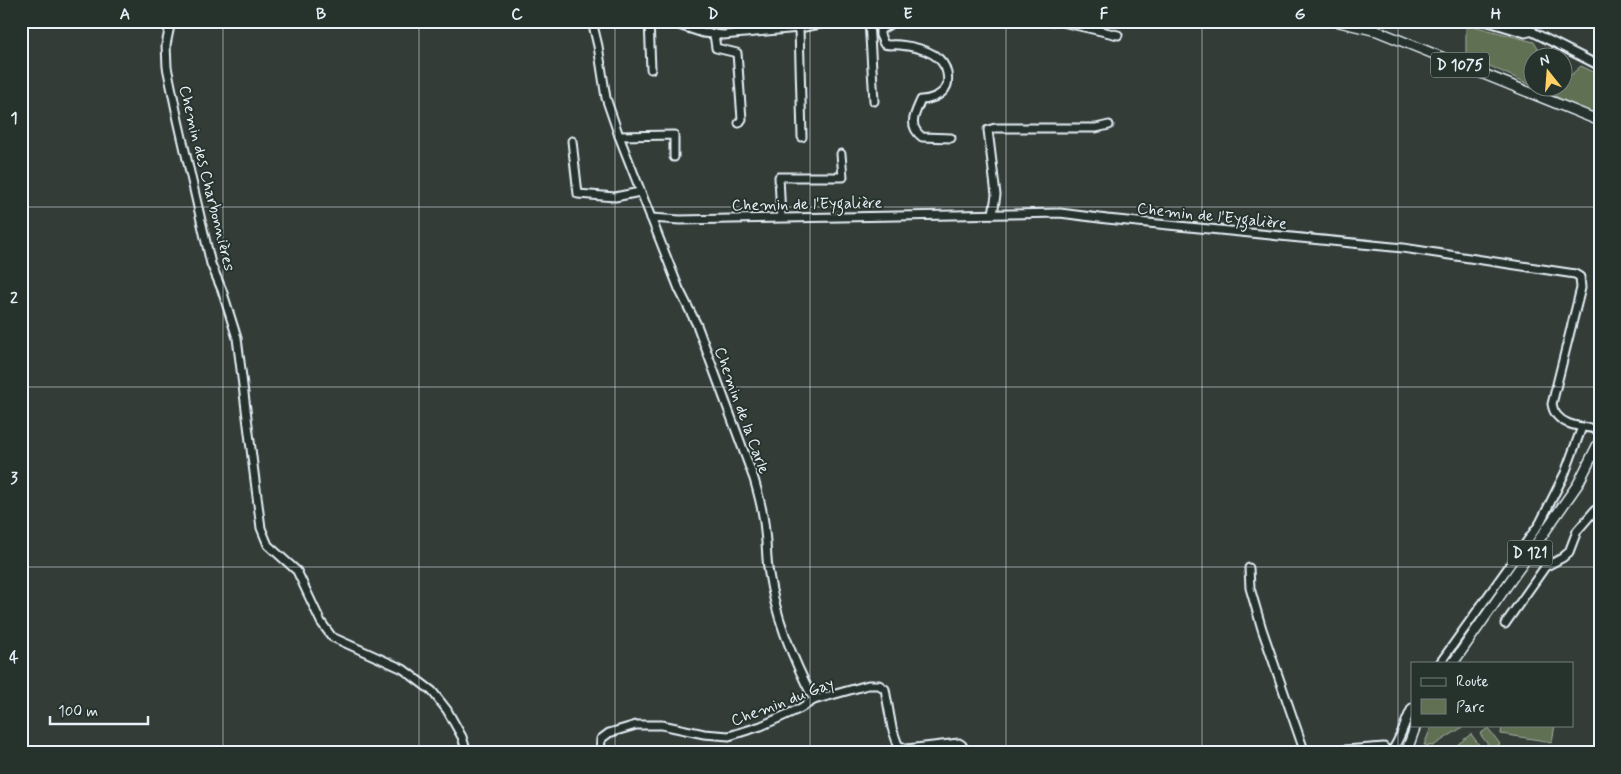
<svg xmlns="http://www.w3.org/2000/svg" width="1621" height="774" font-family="Mynerve,sans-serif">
<rect width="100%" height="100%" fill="#343c38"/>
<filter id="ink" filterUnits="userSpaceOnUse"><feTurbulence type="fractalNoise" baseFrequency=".02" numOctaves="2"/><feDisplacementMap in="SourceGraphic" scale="10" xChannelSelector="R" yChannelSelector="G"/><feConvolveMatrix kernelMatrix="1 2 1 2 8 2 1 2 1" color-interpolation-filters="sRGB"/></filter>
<g filter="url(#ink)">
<g fill="#617052" stroke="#a4b0a5">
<path d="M 1466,24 L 1534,42 L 1543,57 L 1534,58 L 1533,86 L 1466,55 Z"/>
<path d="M 1581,66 L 1600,75 L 1599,116 L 1537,88 L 1564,88 L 1564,81 Z"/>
<path d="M 1432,725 L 1466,725 L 1433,746 L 1424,745 Z"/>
<path d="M 1502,725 L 1555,725 L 1552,742 L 1501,734 Z"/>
<path d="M 1488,728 L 1500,744 L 1492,750 L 1480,734 Z"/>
<path d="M 1471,734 L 1485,753 L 1447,753 Z"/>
</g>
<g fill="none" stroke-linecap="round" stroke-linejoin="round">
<g stroke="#8da2aa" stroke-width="2">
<path d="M 1072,211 L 1095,214"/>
<path d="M 1111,216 L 1373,240"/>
</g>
<defs>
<g id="minor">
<path d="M 171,21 L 166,45 L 167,67 L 178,120 L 211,264 L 222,290 L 237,338 L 261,528 L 268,545 L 297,571 L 321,622 L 332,637 L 403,669 L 432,691 L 447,710 L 462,737 L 467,753"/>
<path d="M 592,21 L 598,46 L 606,98 L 619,136 L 679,289 L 697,325 L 754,479 C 759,496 764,514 765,532 C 767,546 766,560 769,574 C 776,619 793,660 814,700"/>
<path d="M 649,21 L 651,69"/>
<path d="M 666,21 L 703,33 L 723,35 L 799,28 L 836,21"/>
<path d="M 869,21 L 874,101"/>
<path d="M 895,21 L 880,30 L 880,35 L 884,44 C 890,46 894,44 900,45 C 918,47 943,53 947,73 C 948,78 948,85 945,89 C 940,96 929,100 921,100 C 915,114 907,125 922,137 L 951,138"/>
<path d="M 1030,21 L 1053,21"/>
<path d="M 1058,21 L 1118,35"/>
<path d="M 1485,21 L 1525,33 L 1533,31"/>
<path d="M 1511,21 L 1600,66"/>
<path d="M 799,28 L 802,137"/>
<path d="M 714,34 L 716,48 L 737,53 L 742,119 L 739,123"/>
<path d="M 619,136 L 674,135 L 674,157"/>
<path d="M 572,141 L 578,194 L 615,197 L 640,192"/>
<path d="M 993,214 L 996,195 L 988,130 L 995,128 L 1096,128 L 1109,125"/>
<path d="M 781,217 L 779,177 L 843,177 L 841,154"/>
<path d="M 651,218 L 680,220 L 1060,213 L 1107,219 L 1403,248 L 1575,274 L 1580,277 L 1581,288 L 1552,404 C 1555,425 1579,427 1598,429"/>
<path d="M 1249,568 L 1250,588 L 1262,629 L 1305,753"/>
<path d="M 1505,624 L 1545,567 L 1562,558 L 1569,552 L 1577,531 L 1595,510 L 1600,510"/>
<path d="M 1440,663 L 1540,523 L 1565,473 L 1582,427"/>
<path d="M 600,753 L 601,739 L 609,733 L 636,725 L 662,725 L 704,734 L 729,736 L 761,726 L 799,709 L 814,700 L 868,685 L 879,685 L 885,689 L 892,728 L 898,745 L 907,749 L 959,743 L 962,745 L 966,753"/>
<path d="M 1329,753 L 1333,751 L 1384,747 L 1388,753"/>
<path d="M 1390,753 C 1401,740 1404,723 1412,708"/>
</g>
<g id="major">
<path d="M 1335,21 L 1377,31 L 1600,121"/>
<path d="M 1453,663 L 1578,484 L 1600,440"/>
<path d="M 1406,753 L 1416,725"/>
</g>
</defs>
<use href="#minor" stroke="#e8f1f8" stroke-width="11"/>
<use href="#major" stroke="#e8f1f8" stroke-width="12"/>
<use href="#minor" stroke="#26332d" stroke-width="7"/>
<use href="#major" stroke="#26332d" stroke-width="9"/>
</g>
</g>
<path fill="none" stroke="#e8f1f8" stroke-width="1" stroke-opacity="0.55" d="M 223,21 L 223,753M 419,21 L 419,753M 615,21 L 615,753M 810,21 L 810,753M 1006,21 L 1006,753M 1202,21 L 1202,753M 1398,21 L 1398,753M 21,207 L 1600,207M 21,387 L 1600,387M 21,567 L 1600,567"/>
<g text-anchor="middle" stroke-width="4" stroke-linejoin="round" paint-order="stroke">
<g fill="#26332d" stroke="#aeb8bb" stroke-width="1">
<rect x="1431" y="52.5" width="58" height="25" rx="4"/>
<rect x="1507.5" y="540.5" width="45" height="25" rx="4"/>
</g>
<g font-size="15" font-weight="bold" fill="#e8f1f8">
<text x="1460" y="70">D 1075</text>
<text x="1530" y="558">D 121</text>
</g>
<g font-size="16" fill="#e8f1f8" stroke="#26332d">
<text transform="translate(208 178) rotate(76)" y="6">Chemin des Charbonnières</text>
<text transform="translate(807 203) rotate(-1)" y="6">Chemin de l'Eygalière</text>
<text transform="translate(1212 215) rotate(6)" y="6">Chemin de l'Eygalière</text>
<text transform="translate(743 410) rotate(70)" y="6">Chemin de la Carle</text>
<text transform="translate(782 701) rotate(-21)" y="6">Chemin du Gay</text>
</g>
</g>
<rect width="1621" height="774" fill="none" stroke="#26332d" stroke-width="55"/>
<rect x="1411" y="662" width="162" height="65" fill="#26332d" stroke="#747f7e"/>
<rect x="1421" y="678" width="25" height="8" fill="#26332d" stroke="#747f7e"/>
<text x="1456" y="686" font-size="15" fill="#e8f1f8">Route</text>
<rect x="1421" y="699" width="25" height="15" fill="#617052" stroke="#747f7e"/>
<text x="1456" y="712" font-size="15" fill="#e8f1f8">Parc</text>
<g transform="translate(1548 72) rotate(343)"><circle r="24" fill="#26332d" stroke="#747f7e"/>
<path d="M0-4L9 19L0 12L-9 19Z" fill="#ffd166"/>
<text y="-8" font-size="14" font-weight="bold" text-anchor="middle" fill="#e8f1f8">N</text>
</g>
<path d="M50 716v8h98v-8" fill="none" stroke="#e8f1f8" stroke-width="2.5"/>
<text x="58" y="716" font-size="15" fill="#e8f1f8" stroke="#26332d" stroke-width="4" paint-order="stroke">100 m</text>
<rect x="28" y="28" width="1566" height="718" fill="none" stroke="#e8f1f8" stroke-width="2"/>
<g font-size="16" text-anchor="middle" font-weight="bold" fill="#e8f1f8">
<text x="125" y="19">A</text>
<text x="321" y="19">B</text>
<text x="517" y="19">C</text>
<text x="713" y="19">D</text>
<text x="908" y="19">E</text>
<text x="1104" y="19">F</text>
<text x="1300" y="19">G</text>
<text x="1496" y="19">H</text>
<text x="14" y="123">1</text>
<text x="14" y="303">2</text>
<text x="14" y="483">3</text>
<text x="14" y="662">4</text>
</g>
</svg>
